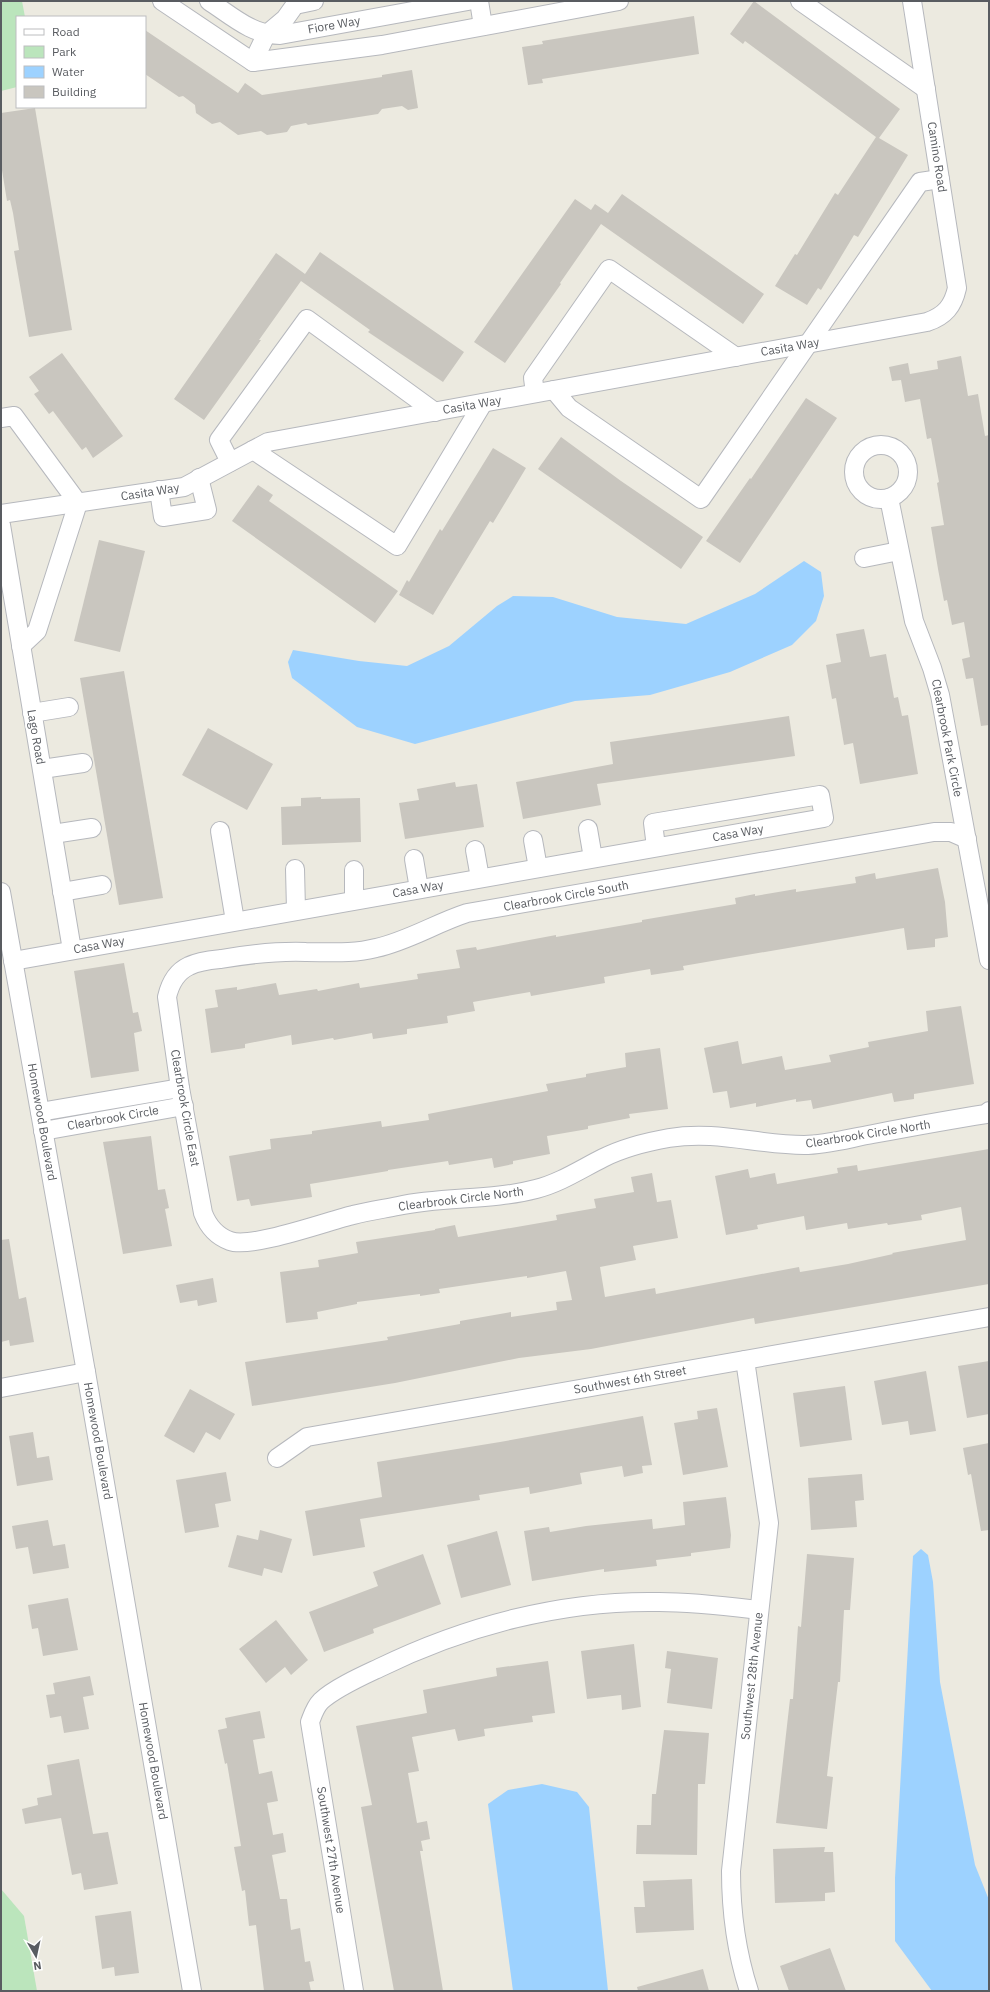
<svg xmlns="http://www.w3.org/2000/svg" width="990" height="1992" font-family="'IBM Plex Sans',sans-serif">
<rect width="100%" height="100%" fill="#eceae0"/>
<g fill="#bbe5bc">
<path d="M 1,1 L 22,1 L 25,17 L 17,17 L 17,87 L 1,91 Z"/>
<path d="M 1,1889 L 24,1916 L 37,1991 L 1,1991 Z"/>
</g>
<g fill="#9dd2ff">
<path d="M 804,561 L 821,572 L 824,596 L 816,621 L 792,645 L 730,672 L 650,695 L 575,701 L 415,744 L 357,727 L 292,678 L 288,662 L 293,650 L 359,661 L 407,666 L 449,646 L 497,606 L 513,596 L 553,597 L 617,617 L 686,624 L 755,594 Z"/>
<path d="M 921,1549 L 928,1555 L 933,1582 L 940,1682 L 975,1865 L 989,1900 L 989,1991 L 932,1991 L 895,1941 L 895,1878 L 913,1556 Z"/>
<path d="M 542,1784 L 577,1792 L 589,1807 L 608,1991 L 513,1991 L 488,1804 L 508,1790 Z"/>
</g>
<g fill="#c9c6bf">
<path d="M 754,1 L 900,109 L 879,138 L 908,155 L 858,237 L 854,235 L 821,290 L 818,288 L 807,305 L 775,286 L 795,254 L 797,255 L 835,193 L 838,195 L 876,137 L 745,41 L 743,44 L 730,34 Z"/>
<path d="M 694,16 L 699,54 L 542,79 L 543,83 L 528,85 L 522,47 L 543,44 L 542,41 Z"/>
<path d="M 145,30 L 238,93 L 245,83 L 262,95 L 382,77 L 382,75 L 412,70 L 418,108 L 408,110 L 402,106 L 382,109 L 378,114 L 308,125 L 306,123 L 291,126 L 287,132 L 267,135 L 261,131 L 238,135 L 220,122 L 212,124 L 196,113 L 195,105 L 183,96 L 179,97 L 145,74 Z"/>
<path d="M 35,108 L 72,330 L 29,337 L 14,251 L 19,250 L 13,213 L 10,200 L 7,201 L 1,164 L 1,113 Z"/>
<path d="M 622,194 L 764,294 L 743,324 L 601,224 L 560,283 L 561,284 L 505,363 L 474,342 L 575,199 L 591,210 L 595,204 L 608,213 Z"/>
<path d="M 320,252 L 464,352 L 443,382 L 368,332 L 370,330 L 301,281 L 259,340 L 261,340 L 204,420 L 174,399 L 276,253 L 305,274 Z"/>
<path d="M 62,353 L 123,436 L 93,458 L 86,447 L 82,450 L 53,411 L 49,414 L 34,394 L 39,391 L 29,377 Z"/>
<path d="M 961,356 L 968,396 L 978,394 L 985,436 L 989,435 L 989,725 L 981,726 L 973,678 L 966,679 L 962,659 L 970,657 L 964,622 L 952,625 L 947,600 L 944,601 L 938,569 L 931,527 L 944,525 L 937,483 L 939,482 L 931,438 L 927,439 L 920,399 L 905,402 L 901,380 L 892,381 L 889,367 L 908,363 L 910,374 L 938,369 L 937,361 Z"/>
<path d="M 806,398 L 837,418 L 740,563 L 706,541 L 750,478 L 751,479 Z"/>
<path d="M 561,437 L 621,481 L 703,537 L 681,569 L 538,469 Z"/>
<path d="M 493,448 L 526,468 L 493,523 L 490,521 L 433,615 L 399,595 L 407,580 L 409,582 L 440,529 L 442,531 Z"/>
<path d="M 258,485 L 273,495 L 269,501 L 398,591 L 375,623 L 232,521 Z"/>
<path d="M 99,540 L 145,551 L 120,652 L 74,641 Z"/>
<path d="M 864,629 L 870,657 L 886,654 L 894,698 L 898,697 L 902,716 L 908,715 L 918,774 L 860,784 L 853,743 L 844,745 L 836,698 L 832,699 L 826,665 L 841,662 L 836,634 Z"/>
<path d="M 124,671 L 163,898 L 119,905 L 80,678 Z"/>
<path d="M 789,716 L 795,756 L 597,784 L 601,805 L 523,819 L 516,782 L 613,764 L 610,742 Z"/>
<path d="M 208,728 L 273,764 L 247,810 L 182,775 Z"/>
<path d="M 455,782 L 456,787 L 477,784 L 484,827 L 405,839 L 399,803 L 419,800 L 417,789 Z"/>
<path d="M 321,797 L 321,799 L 360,798 L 361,842 L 282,845 L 281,807 L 301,806 L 301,798 Z"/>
<path d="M 938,868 L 945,902 L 948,937 L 935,939 L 935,947 L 907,950 L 904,928 L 683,966 L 684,970 L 651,975 L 650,969 L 604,977 L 605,983 L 531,996 L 530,992 L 473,1002 L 475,1011 L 447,1016 L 448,1023 L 407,1029 L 407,1034 L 373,1039 L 372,1033 L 334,1040 L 333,1038 L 292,1045 L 291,1035 L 245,1044 L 245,1048 L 211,1053 L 205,1009 L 218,1007 L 215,990 L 237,987 L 237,990 L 276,983 L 279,995 L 317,989 L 318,991 L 359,983 L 360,988 L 418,979 L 417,974 L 460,968 L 456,950 L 476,947 L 477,950 L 556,935 L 556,937 L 642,922 L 642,920 L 736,904 L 735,898 L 755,894 L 755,896 L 796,889 L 796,892 L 856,883 L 855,877 L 875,873 L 876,879 Z"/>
<path d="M 124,963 L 133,1013 L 138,1012 L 142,1031 L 134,1033 L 139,1071 L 91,1078 L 74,971 Z"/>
<path d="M 961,1006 L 974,1084 L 914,1094 L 914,1099 L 894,1102 L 892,1093 L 813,1109 L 811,1100 L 796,1102 L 796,1099 L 756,1107 L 756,1103 L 730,1108 L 727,1091 L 713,1093 L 704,1048 L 738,1041 L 742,1064 L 782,1056 L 785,1070 L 831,1062 L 829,1055 L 869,1047 L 868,1042 L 928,1031 L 926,1011 Z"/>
<path d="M 660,1048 L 668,1109 L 629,1114 L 630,1118 L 588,1126 L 588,1129 L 547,1136 L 550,1154 L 513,1161 L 513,1164 L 494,1168 L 492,1158 L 449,1165 L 448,1161 L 388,1170 L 388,1171 L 310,1184 L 312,1197 L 251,1206 L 249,1199 L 237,1201 L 229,1156 L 271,1149 L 270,1139 L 312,1134 L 312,1131 L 381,1121 L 382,1127 L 429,1120 L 428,1114 L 548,1091 L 546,1084 L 586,1077 L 586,1074 L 626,1067 L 625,1053 Z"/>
<path d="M 151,1136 L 158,1190 L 165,1189 L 169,1208 L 165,1209 L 172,1246 L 123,1254 L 103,1142 Z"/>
<path d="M 989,1149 L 989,1284 L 755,1324 L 754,1318 L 591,1349 L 519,1358 L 395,1383 L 252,1406 L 245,1362 L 388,1340 L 387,1337 L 460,1324 L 460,1321 L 511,1312 L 511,1317 L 557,1310 L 556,1302 L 572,1300 L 566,1271 L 527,1278 L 527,1276 L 439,1289 L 440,1293 L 420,1296 L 420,1294 L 357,1302 L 357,1304 L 317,1312 L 318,1319 L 286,1323 L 280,1272 L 319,1267 L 318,1260 L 358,1253 L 356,1242 L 435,1230 L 435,1229 L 455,1225 L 458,1237 L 557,1220 L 556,1215 L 596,1208 L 594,1199 L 634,1192 L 631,1177 L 652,1173 L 657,1202 L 671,1200 L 678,1238 L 633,1246 L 636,1260 L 600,1267 L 605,1297 L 655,1288 L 656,1294 L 799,1267 L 800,1272 L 848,1264 L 893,1254 L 892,1253 L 966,1240 L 961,1207 L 921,1215 L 922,1220 L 888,1225 L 887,1223 L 848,1229 L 847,1223 L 806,1230 L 804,1216 L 757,1225 L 758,1229 L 726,1235 L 715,1176 L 748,1169 L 750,1178 L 775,1173 L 777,1184 L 838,1173 L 837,1168 L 857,1165 L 858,1171 Z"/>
<path d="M 9,1239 L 19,1299 L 26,1297 L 34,1342 L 10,1346 L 9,1340 L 1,1342 L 1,1240 Z"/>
<path d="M 213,1278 L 217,1302 L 198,1306 L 197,1300 L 180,1303 L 176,1285 Z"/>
<path d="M 989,1361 L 989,1414 L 967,1418 L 958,1366 Z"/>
<path d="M 926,1371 L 936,1431 L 910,1435 L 908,1421 L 882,1425 L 874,1381 Z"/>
<path d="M 845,1386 L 852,1440 L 800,1447 L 793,1393 Z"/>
<path d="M 190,1389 L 235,1414 L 220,1440 L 206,1432 L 194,1453 L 164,1436 Z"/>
<path d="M 717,1408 L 728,1467 L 683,1475 L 674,1423 L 698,1419 L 697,1411 Z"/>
<path d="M 643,1416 L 652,1465 L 642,1466 L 643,1473 L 624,1477 L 622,1466 L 580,1473 L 582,1484 L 530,1494 L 529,1487 L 479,1495 L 480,1500 L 360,1519 L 365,1547 L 313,1556 L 305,1511 L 382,1497 L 377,1462 L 500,1442 Z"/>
<path d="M 33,1432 L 37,1458 L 49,1456 L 53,1480 L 17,1486 L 9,1436 Z"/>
<path d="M 989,1443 L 989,1530 L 981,1531 L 971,1474 L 968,1475 L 963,1448 Z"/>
<path d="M 226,1472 L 231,1501 L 215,1504 L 219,1527 L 185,1533 L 176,1480 Z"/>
<path d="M 862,1474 L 864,1500 L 855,1501 L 857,1527 L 811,1530 L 808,1478 Z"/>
<path d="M 726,1497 L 731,1535 L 730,1548 L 691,1553 L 691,1556 L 656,1560 L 657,1566 L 604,1572 L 604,1569 L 532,1581 L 524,1531 L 549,1527 L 550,1532 L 586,1526 L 652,1519 L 653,1529 L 685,1525 L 683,1502 Z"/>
<path d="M 48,1520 L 53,1546 L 65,1544 L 69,1568 L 33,1574 L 28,1547 L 16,1549 L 12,1526 Z"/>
<path d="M 260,1530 L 292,1539 L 282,1573 L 264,1568 L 262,1576 L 228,1567 L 237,1535 L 258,1540 Z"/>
<path d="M 497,1531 L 511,1585 L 461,1598 L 447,1545 Z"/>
<path d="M 423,1554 L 441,1604 L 373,1629 L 374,1633 L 324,1652 L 309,1612 L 378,1586 L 373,1572 Z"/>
<path d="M 807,1554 L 854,1558 L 850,1610 L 844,1610 L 840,1682 L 838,1682 L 827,1776 L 833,1777 L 827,1829 L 776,1823 L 790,1699 L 793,1699 L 798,1626 L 801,1627 Z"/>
<path d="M 68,1598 L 78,1650 L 43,1656 L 38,1628 L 32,1629 L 28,1605 Z"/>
<path d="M 276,1620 L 308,1660 L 291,1675 L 285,1667 L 266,1683 L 239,1649 Z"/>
<path d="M 634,1644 L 641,1707 L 622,1710 L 621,1695 L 587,1699 L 581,1651 Z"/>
<path d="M 667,1651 L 718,1658 L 712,1709 L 667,1703 L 671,1669 L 665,1668 Z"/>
<path d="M 548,1661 L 555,1713 L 532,1716 L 533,1722 L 484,1729 L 485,1736 L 458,1741 L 455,1729 L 412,1737 L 419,1771 L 408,1773 L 417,1823 L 427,1821 L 430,1839 L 421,1841 L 423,1851 L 420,1851 L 443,1991 L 394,1991 L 361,1807 L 372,1805 L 356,1726 L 427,1713 L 423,1690 L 497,1676 L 496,1668 Z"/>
<path d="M 90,1676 L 94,1695 L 83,1697 L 89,1729 L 64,1733 L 61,1716 L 50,1718 L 46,1695 L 55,1694 L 53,1683 Z"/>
<path d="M 260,1711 L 265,1738 L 253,1740 L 259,1774 L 272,1771 L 278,1801 L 267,1803 L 273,1835 L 283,1833 L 286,1852 L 272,1855 L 280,1899 L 287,1899 L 291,1930 L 300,1928 L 305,1962 L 310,1961 L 314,1981 L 309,1982 L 311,1991 L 264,1991 L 256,1925 L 249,1926 L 245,1890 L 242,1891 L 234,1847 L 241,1846 L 227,1763 L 225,1764 L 218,1730 L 227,1728 L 225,1718 Z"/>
<path d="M 664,1730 L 709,1733 L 705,1784 L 698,1784 L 697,1855 L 636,1854 L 637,1825 L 651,1825 L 652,1794 L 656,1794 Z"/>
<path d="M 79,1759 L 93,1834 L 108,1832 L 118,1884 L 84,1890 L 81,1873 L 72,1875 L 61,1818 L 25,1824 L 22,1809 L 38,1805 L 37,1798 L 52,1795 L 47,1765 Z"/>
<path d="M 825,1847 L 824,1852 L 833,1852 L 835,1892 L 825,1893 L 825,1901 L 775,1903 L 773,1849 Z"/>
<path d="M 692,1879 L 694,1930 L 636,1933 L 634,1907 L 645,1907 L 643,1881 Z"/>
<path d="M 131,1911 L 139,1973 L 115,1976 L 114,1967 L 102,1969 L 95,1916 Z"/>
<path d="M 830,1948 L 846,1991 L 789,1991 L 780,1966 Z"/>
<path d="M 703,1969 L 709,1991 L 638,1991 L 637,1987 Z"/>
</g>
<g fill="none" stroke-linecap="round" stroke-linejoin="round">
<defs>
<g id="minor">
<path d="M 162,1 L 253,62 L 382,45 L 619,1"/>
<path d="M 209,1 C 232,16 252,35 280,35 L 468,1"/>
<path d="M 479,1 L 483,26"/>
<path d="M 800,1 L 926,89"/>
<path d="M 253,62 L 266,35 L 285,19 L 295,5 L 314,1"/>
<path d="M 554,390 L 569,408 L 701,499 L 920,182 L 940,179"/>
<path d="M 535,393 L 533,378 L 609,269 L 736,357"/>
<path d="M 1,418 L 14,416 L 78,503 L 37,631 L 21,646"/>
<circle cx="881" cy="472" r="27"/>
<path d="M 253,450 L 397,546 L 483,403"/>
<path d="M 230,462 L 219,440 L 307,319 L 435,412"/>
<path d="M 159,490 L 163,517 L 207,510 L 199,478"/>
<path d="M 889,498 L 914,621 L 932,668 L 940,695 L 989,960"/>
<path d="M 1,514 L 184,487 L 268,442 L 927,322 C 945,316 953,306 957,288 L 912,1"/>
<path d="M 1,525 L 72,950"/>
<path d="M 864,558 L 899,551"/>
<path d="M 32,713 L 69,707"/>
<path d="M 42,769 L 83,763"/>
<path d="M 588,829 L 593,858"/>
<path d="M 220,831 L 235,921"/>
<path d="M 53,834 L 92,828"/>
<path d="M 967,839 L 951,832 L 934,832 L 467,913 C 436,923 408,941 376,948 C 353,954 330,952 306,952 C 278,951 250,954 221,959 C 211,960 199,961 189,966 C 176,972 170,984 167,997 L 180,1088 L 203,1213 C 208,1226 216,1236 230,1241 C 251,1249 328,1221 353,1215 C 368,1211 383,1209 398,1206 C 443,1196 491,1201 536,1189 C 560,1183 581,1169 603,1158 C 623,1148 646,1142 669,1138 C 717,1130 757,1145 804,1145 C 827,1145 850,1138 873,1134 C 910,1127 948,1120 986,1114 L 989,1111"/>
<path d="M 533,840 L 538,868"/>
<path d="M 475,850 L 480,878"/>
<path d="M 414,859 L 419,889"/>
<path d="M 295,869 L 296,910"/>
<path d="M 1,892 L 86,1372 L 192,1991"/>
<path d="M 62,892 L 102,885"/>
<path d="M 354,900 L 354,870"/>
<path d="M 13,961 L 824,818 L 820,795 L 653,823 L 656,847"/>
<path d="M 40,1112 L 180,1088"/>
<path d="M 43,1131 L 184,1106"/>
<path d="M 745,1360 L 769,1523 L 731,1871 C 731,1912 736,1951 749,1991"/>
<path d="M 1,1388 L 86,1372"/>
<path d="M 277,1458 L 307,1437 L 989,1317"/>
<path d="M 354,1991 L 310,1722 C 313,1714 315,1707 321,1701 C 335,1688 362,1676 379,1668 C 465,1626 562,1600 659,1602 C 693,1602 725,1606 759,1610"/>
</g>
</defs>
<use href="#minor" stroke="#b6b8bd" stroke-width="20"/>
<use href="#minor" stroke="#fff" stroke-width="18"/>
</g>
<g text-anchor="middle" stroke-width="4" stroke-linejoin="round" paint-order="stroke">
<g font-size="12" fill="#595c61" stroke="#fff">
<text transform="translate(334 25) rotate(-10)" y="4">Fiore Way</text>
<text transform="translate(937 157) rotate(81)" y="4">Camino Road</text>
<text transform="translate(790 347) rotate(-10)" y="4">Casita Way</text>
<text transform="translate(472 405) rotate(-10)" y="4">Casita Way</text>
<text transform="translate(150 492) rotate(-9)" y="4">Casita Way</text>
<text transform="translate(36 737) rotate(80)" y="4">Lago Road</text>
<text transform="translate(947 738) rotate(79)" y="4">Clearbrook Park Circle</text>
<text transform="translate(738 833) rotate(-10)" y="4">Casa Way</text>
<text transform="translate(418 889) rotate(-10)" y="4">Casa Way</text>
<text transform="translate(566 896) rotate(-10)" y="4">Clearbrook Circle South</text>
<text transform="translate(99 945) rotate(-10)" y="4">Casa Way</text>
<text transform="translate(185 1108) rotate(80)" y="4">Clearbrook Circle East</text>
<text transform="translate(113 1118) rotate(-10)" y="4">Clearbrook Circle</text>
<text transform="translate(42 1122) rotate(80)" y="4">Homewood Boulevard</text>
<text transform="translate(868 1134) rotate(-9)" y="4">Clearbrook Circle North</text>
<text transform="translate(461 1199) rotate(-7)" y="4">Clearbrook Circle North</text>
<text transform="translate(630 1380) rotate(-10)" y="4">Southwest 6th Street</text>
<text transform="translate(98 1441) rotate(80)" y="4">Homewood Boulevard</text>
<text transform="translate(752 1676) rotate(-84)" y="4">Southwest 28th Avenue</text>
<text transform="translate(153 1761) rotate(80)" y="4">Homewood Boulevard</text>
<text transform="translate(331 1850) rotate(81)" y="4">Southwest 27th Avenue</text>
</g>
</g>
<rect width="990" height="1992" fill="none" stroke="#595c61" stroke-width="4"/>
<rect x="16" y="16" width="130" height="92" fill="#ffffff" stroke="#bdbec0"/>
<rect x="24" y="29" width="20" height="6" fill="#ffffff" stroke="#bdbec0"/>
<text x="52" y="36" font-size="12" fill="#595c61">Road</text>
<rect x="24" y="46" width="20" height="12" fill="#bbe5bc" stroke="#bdbec0"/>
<text x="52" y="56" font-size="12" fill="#595c61">Park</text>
<rect x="24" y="66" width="20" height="12" fill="#9dd2ff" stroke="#bdbec0"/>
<text x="52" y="76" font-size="12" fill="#595c61">Water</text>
<rect x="24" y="86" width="20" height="12" fill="#c9c6bf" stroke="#bdbec0"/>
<text x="52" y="96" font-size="12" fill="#595c61">Building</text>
<g transform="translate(36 1956) rotate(171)" stroke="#ffffff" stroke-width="3" paint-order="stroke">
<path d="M0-3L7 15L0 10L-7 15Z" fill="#595c61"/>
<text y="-6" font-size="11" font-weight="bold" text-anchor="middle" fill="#595c61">N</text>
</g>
</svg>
